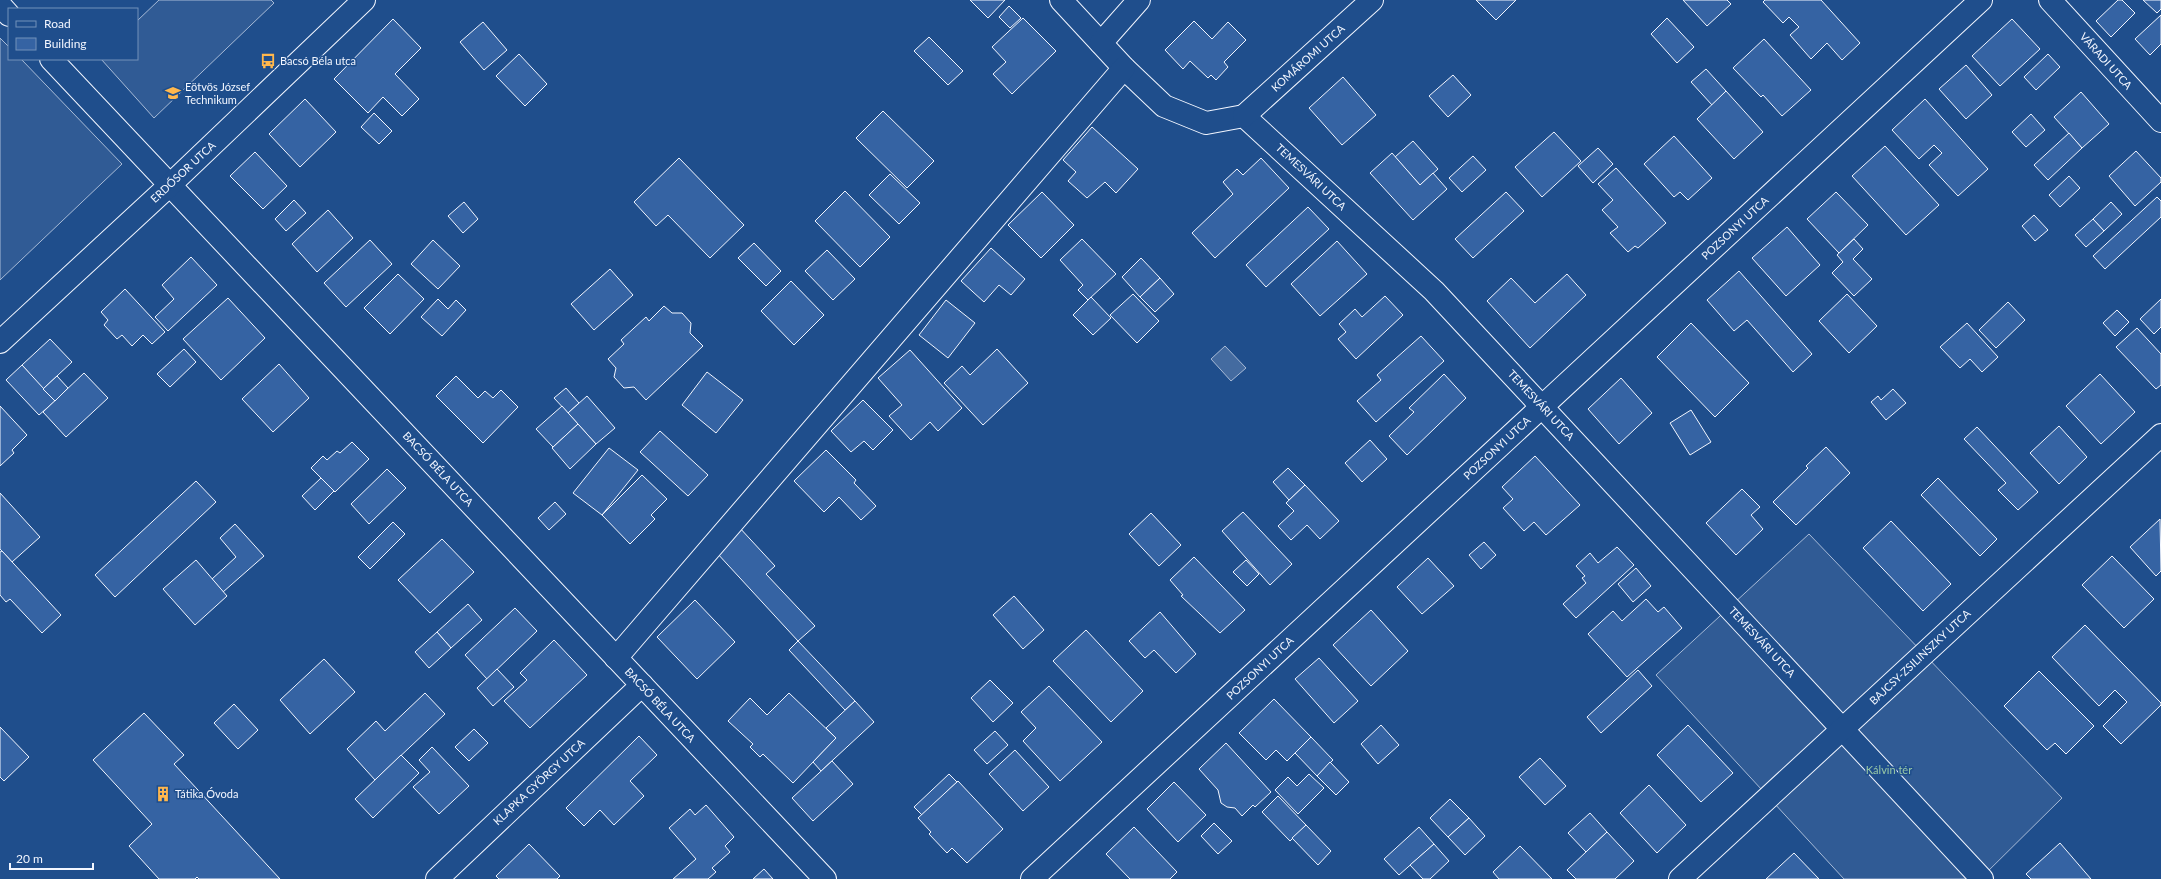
<svg xmlns="http://www.w3.org/2000/svg" width="2161" height="879" font-family="Lato,sans-serif">
<rect width="100%" height="100%" fill="#1f4e8c"/>
<g fill="#305b95" stroke="#a8bbd7">
<path d="M 159,0 L 271,0 L 274,3 L 154,118 L 101,59 L 137,59 L 137,21 Z"/>
<path d="M 0,38 L 9,47 L 9,59 L 21,59 L 122,164 L 0,280 Z"/>
<path d="M 1809,534 L 2062,798 L 1980,879 L 1844,879 L 1656,675 Z"/>
</g>
<path fill="#446ba0" stroke="#a8bbd7" d="M 1225,346 L 1246,368 L 1231,381 L 1211,359 Z"/>
<g fill="#3563a3" stroke="#f2f6ff">
<path d="M 970,0 L 1005,0 L 988,18 Z"/>
<path d="M 1476,0 L 1516,0 L 1496,20 Z"/>
<path d="M 1683,0 L 1727,0 L 1731,4 L 1707,26 Z"/>
<path d="M 1765,0 L 1821,0 L 1860,43 L 1842,60 L 1827,43 L 1811,59 L 1790,35 L 1799,27 L 1789,17 L 1783,23 L 1763,2 Z"/>
<path d="M 2118,0 L 2122,0 L 2135,13 L 2111,37 L 2096,21 Z"/>
<path d="M 2143,0 L 2161,0 L 2161,9 L 2157,13 Z"/>
<path d="M 1009,6 L 1021,18 L 1010,28 L 999,17 Z"/>
<path d="M 2161,15 L 2161,44 L 2150,55 L 2135,39 Z"/>
<path d="M 1023,18 L 1056,51 L 1012,94 L 993,74 L 1006,62 L 992,47 Z"/>
<path d="M 1667,18 L 1694,47 L 1677,63 L 1651,34 Z"/>
<path d="M 393,19 L 421,48 L 395,74 L 419,99 L 402,116 L 383,97 L 368,113 L 334,79 Z"/>
<path d="M 2012,19 L 2040,49 L 2000,86 L 1972,56 Z"/>
<path d="M 1194,21 L 1212,39 L 1228,22 L 1246,40 L 1224,62 L 1228,67 L 1216,80 L 1211,75 L 1208,78 L 1190,61 L 1183,69 L 1165,50 Z"/>
<path d="M 483,22 L 507,50 L 484,70 L 460,42 Z"/>
<path d="M 929,37 L 963,71 L 948,85 L 914,51 Z"/>
<path d="M 1764,39 L 1811,90 L 1782,116 L 1763,95 L 1761,97 L 1733,68 Z"/>
<path d="M 519,54 L 547,84 L 525,106 L 496,76 Z"/>
<path d="M 2048,54 L 2060,67 L 2036,90 L 2024,77 Z"/>
<path d="M 1966,65 L 1992,95 L 1966,119 L 1939,89 Z"/>
<path d="M 1706,69 L 1726,91 L 1712,105 L 1691,82 Z"/>
<path d="M 1453,75 L 1471,95 L 1448,117 L 1429,96 Z"/>
<path d="M 1343,77 L 1376,115 L 1342,145 L 1309,108 Z"/>
<path d="M 1726,91 L 1763,132 L 1734,159 L 1697,119 Z"/>
<path d="M 2081,92 L 2109,124 L 2082,148 L 2054,117 Z"/>
<path d="M 305,99 L 336,132 L 300,167 L 269,134 Z"/>
<path d="M 1925,99 L 1988,169 L 1958,196 L 1929,165 L 1942,153 L 1934,145 L 1919,159 L 1892,130 Z"/>
<path d="M 883,111 L 934,161 L 907,188 L 856,138 Z"/>
<path d="M 374,113 L 392,131 L 379,144 L 361,127 Z"/>
<path d="M 2031,114 L 2045,130 L 2026,147 L 2012,132 Z"/>
<path d="M 1092,127 L 1138,169 L 1116,193 L 1105,182 L 1087,198 L 1068,181 L 1076,172 L 1063,160 Z"/>
<path d="M 1554,132 L 1581,161 L 1542,197 L 1515,167 Z"/>
<path d="M 2069,133 L 2082,148 L 2048,180 L 2034,165 Z"/>
<path d="M 1674,136 L 1712,178 L 1688,200 L 1680,192 L 1674,197 L 1644,164 Z"/>
<path d="M 1413,141 L 1438,169 L 1420,185 L 1395,157 Z"/>
<path d="M 1885,146 L 1939,205 L 1906,235 L 1852,176 Z"/>
<path d="M 1598,148 L 1613,164 L 1593,183 L 1578,166 Z"/>
<path d="M 2136,151 L 2161,178 L 2161,182 L 2135,206 L 2109,176 Z"/>
<path d="M 255,152 L 287,186 L 263,209 L 230,176 Z"/>
<path d="M 1392,153 L 1420,185 L 1433,173 L 1447,189 L 1413,220 L 1370,173 Z"/>
<path d="M 1473,156 L 1486,170 L 1462,192 L 1449,178 Z"/>
<path d="M 679,158 L 744,225 L 710,258 L 668,215 L 656,226 L 634,202 Z"/>
<path d="M 1261,158 L 1289,188 L 1215,258 L 1192,233 L 1233,194 L 1223,182 L 1237,169 L 1243,175 Z"/>
<path d="M 1616,168 L 1666,223 L 1638,248 L 1635,246 L 1628,252 L 1610,233 L 1618,227 L 1602,210 L 1613,200 L 1598,184 Z"/>
<path d="M 890,174 L 920,203 L 899,224 L 869,195 Z"/>
<path d="M 2069,176 L 2080,188 L 2060,207 L 2049,195 Z"/>
<path d="M 845,191 L 890,237 L 860,267 L 815,221 Z"/>
<path d="M 1042,192 L 1074,225 L 1041,258 L 1008,225 Z"/>
<path d="M 1506,192 L 1524,211 L 1473,258 L 1455,239 Z"/>
<path d="M 1836,192 L 1868,225 L 1839,253 L 1807,219 Z"/>
<path d="M 2157,197 L 2161,201 L 2161,217 L 2105,269 L 2093,256 Z"/>
<path d="M 294,200 L 306,213 L 286,231 L 275,219 Z"/>
<path d="M 464,202 L 478,219 L 463,233 L 448,216 Z"/>
<path d="M 2111,202 L 2122,214 L 2104,231 L 2093,219 Z"/>
<path d="M 1308,207 L 1329,229 L 1266,287 L 1246,265 Z"/>
<path d="M 328,210 L 353,238 L 317,272 L 292,244 Z"/>
<path d="M 2034,215 L 2048,230 L 2035,241 L 2022,226 Z"/>
<path d="M 2093,219 L 2104,231 L 2086,247 L 2075,235 Z"/>
<path d="M 1787,227 L 1820,265 L 1786,296 L 1752,258 Z"/>
<path d="M 1082,239 L 1116,274 L 1088,300 L 1078,290 L 1083,285 L 1060,260 Z"/>
<path d="M 1854,239 L 1863,249 L 1853,259 L 1872,279 L 1854,296 L 1832,273 L 1843,262 L 1837,255 Z"/>
<path d="M 370,240 L 392,264 L 346,307 L 324,283 Z"/>
<path d="M 433,240 L 460,266 L 438,289 L 411,264 Z"/>
<path d="M 1337,241 L 1367,274 L 1320,316 L 1291,284 Z"/>
<path d="M 754,243 L 781,271 L 766,286 L 738,258 Z"/>
<path d="M 991,248 L 1025,279 L 1011,295 L 999,285 L 984,302 L 961,281 Z"/>
<path d="M 827,250 L 855,279 L 833,300 L 805,271 Z"/>
<path d="M 191,257 L 217,285 L 168,331 L 155,317 L 174,299 L 162,285 Z"/>
<path d="M 1141,258 L 1160,278 L 1140,297 L 1122,277 Z"/>
<path d="M 610,269 L 633,295 L 594,330 L 571,304 Z"/>
<path d="M 1739,271 L 1812,354 L 1793,372 L 1747,320 L 1734,331 L 1707,300 Z"/>
<path d="M 398,274 L 424,299 L 390,334 L 364,308 Z"/>
<path d="M 1567,274 L 1586,295 L 1530,348 L 1487,301 L 1511,278 L 1535,303 Z"/>
<path d="M 1160,278 L 1174,294 L 1155,312 L 1140,297 Z"/>
<path d="M 791,281 L 824,315 L 794,345 L 761,311 Z"/>
<path d="M 125,289 L 165,332 L 152,344 L 143,335 L 132,346 L 122,335 L 117,339 L 104,325 L 108,320 L 101,312 Z"/>
<path d="M 1133,294 L 1159,321 L 1137,343 L 1110,315 Z"/>
<path d="M 1847,294 L 1877,326 L 1849,353 L 1819,321 Z"/>
<path d="M 1385,296 L 1403,315 L 1356,359 L 1338,339 L 1346,332 L 1339,324 L 1355,309 L 1362,317 Z"/>
<path d="M 1091,297 L 1111,318 L 1093,335 L 1073,315 Z"/>
<path d="M 228,298 L 265,338 L 221,380 L 183,339 Z"/>
<path d="M 438,299 L 448,309 L 456,300 L 466,310 L 442,336 L 421,317 Z"/>
<path d="M 2161,299 L 2161,327 L 2154,334 L 2140,319 Z"/>
<path d="M 946,300 L 975,323 L 948,358 L 919,335 Z"/>
<path d="M 2008,302 L 2025,320 L 1996,348 L 1979,330 Z"/>
<path d="M 664,306 L 672,313 L 682,313 L 691,323 L 690,333 L 703,346 L 646,400 L 634,387 L 624,388 L 614,377 L 616,368 L 608,359 L 624,344 L 621,340 L 646,317 L 649,321 Z"/>
<path d="M 2117,310 L 2129,322 L 2115,336 L 2103,323 Z"/>
<path d="M 1691,323 L 1749,383 L 1715,417 L 1657,357 Z"/>
<path d="M 1967,323 L 1998,357 L 1982,372 L 1970,359 L 1960,368 L 1940,347 Z"/>
<path d="M 2137,328 L 2161,354 L 2161,385 L 2156,389 L 2116,347 Z"/>
<path d="M 1421,336 L 1444,361 L 1376,422 L 1357,401 L 1381,380 L 1377,375 Z"/>
<path d="M 50,339 L 72,362 L 43,389 L 22,365 Z"/>
<path d="M 184,349 L 196,362 L 170,387 L 157,374 Z"/>
<path d="M 997,349 L 1028,383 L 983,425 L 944,383 L 962,366 L 970,375 Z"/>
<path d="M 910,350 L 962,408 L 938,431 L 930,422 L 911,440 L 889,416 L 902,405 L 878,378 Z"/>
<path d="M 279,364 L 309,398 L 273,432 L 242,399 Z"/>
<path d="M 22,365 L 55,401 L 39,415 L 6,380 Z"/>
<path d="M 707,372 L 743,400 L 716,433 L 682,405 Z"/>
<path d="M 84,373 L 108,398 L 66,437 L 43,412 Z"/>
<path d="M 1444,374 L 1466,398 L 1407,455 L 1389,436 L 1414,412 L 1409,408 Z"/>
<path d="M 2100,374 L 2135,412 L 2101,444 L 2066,406 Z"/>
<path d="M 57,376 L 68,388 L 55,401 L 43,389 Z"/>
<path d="M 456,376 L 478,398 L 485,391 L 493,398 L 501,390 L 518,407 L 483,443 L 436,396 Z"/>
<path d="M 1621,378 L 1652,413 L 1619,444 L 1588,409 Z"/>
<path d="M 566,388 L 579,403 L 568,413 L 554,398 Z"/>
<path d="M 1893,389 L 1906,403 L 1886,420 L 1871,402 L 1878,396 L 1881,400 Z"/>
<path d="M 587,396 L 615,428 L 596,444 L 568,413 Z"/>
<path d="M 863,400 L 893,430 L 873,450 L 864,441 L 851,452 L 831,431 Z"/>
<path d="M 0,406 L 27,435 L 12,450 L 14,453 L 0,466 Z"/>
<path d="M 562,406 L 578,424 L 553,447 L 536,429 Z"/>
<path d="M 1691,410 L 1711,442 L 1690,455 L 1670,423 Z"/>
<path d="M 578,424 L 596,444 L 570,469 L 552,448 Z"/>
<path d="M 2059,426 L 2087,457 L 2059,484 L 2030,453 Z"/>
<path d="M 1977,427 L 2038,492 L 2018,510 L 1998,490 L 2006,483 L 1964,439 Z"/>
<path d="M 660,431 L 708,475 L 688,496 L 640,452 Z"/>
<path d="M 1370,440 L 1387,459 L 1362,482 L 1345,463 Z"/>
<path d="M 352,442 L 369,459 L 335,492 L 311,468 L 323,456 L 327,460 L 337,451 L 340,453 Z"/>
<path d="M 1826,447 L 1850,473 L 1796,525 L 1773,502 L 1808,468 L 1806,466 Z"/>
<path d="M 609,448 L 638,470 L 602,515 L 573,493 Z"/>
<path d="M 826,450 L 856,480 L 854,483 L 876,506 L 861,520 L 839,497 L 824,512 L 794,481 Z"/>
<path d="M 1535,456 L 1580,505 L 1546,535 L 1534,522 L 1524,531 L 1503,508 L 1513,499 L 1502,487 Z"/>
<path d="M 1288,468 L 1305,485 L 1289,500 L 1273,482 Z"/>
<path d="M 387,469 L 406,488 L 369,524 L 351,504 Z"/>
<path d="M 642,475 L 667,499 L 651,515 L 655,519 L 630,544 L 602,515 Z"/>
<path d="M 321,478 L 334,491 L 315,510 L 302,496 Z"/>
<path d="M 1938,478 L 1997,539 L 1980,556 L 1921,495 Z"/>
<path d="M 196,481 L 216,502 L 115,597 L 95,575 Z"/>
<path d="M 1305,485 L 1339,521 L 1320,539 L 1307,525 L 1291,540 L 1278,526 L 1294,511 L 1286,503 Z"/>
<path d="M 1742,489 L 1760,507 L 1751,515 L 1763,529 L 1736,555 L 1706,523 Z"/>
<path d="M 0,493 L 40,537 L 12,562 L 0,549 Z"/>
<path d="M 555,502 L 566,514 L 549,530 L 538,518 Z"/>
<path d="M 1243,512 L 1292,564 L 1270,585 L 1222,531 Z"/>
<path d="M 1151,513 L 1181,545 L 1159,566 L 1129,534 Z"/>
<path d="M 2160,519 L 2161,571 L 2156,576 L 2130,547 Z"/>
<path d="M 1891,521 L 1951,584 L 1923,611 L 1863,548 Z"/>
<path d="M 393,522 L 405,534 L 370,569 L 358,557 Z"/>
<path d="M 235,524 L 264,556 L 223,592 L 212,579 L 236,557 L 220,538 Z"/>
<path d="M 738,526 L 775,566 L 766,574 L 815,626 L 798,641 L 716,552 Z"/>
<path d="M 442,539 L 474,572 L 430,613 L 398,580 Z"/>
<path d="M 1484,542 L 1496,555 L 1481,569 L 1469,555 Z"/>
<path d="M 1617,547 L 1634,565 L 1576,618 L 1563,604 L 1586,583 L 1582,578 L 1585,576 L 1576,566 L 1590,553 L 1598,563 Z"/>
<path d="M 2,551 L 61,615 L 42,633 L 10,599 L 6,602 L 0,595 L 0,552 Z"/>
<path d="M 2112,556 L 2154,599 L 2124,628 L 2082,585 Z"/>
<path d="M 1194,557 L 1245,610 L 1220,633 L 1181,596 L 1183,595 L 1170,580 Z"/>
<path d="M 1428,558 L 1454,586 L 1422,614 L 1397,587 Z"/>
<path d="M 196,560 L 227,596 L 195,625 L 163,589 Z"/>
<path d="M 1246,560 L 1259,574 L 1247,586 L 1233,572 Z"/>
<path d="M 1636,568 L 1651,586 L 1633,602 L 1618,584 Z"/>
<path d="M 1014,596 L 1044,630 L 1023,649 L 993,615 Z"/>
<path d="M 1646,599 L 1658,612 L 1664,607 L 1682,628 L 1627,677 L 1588,634 L 1613,611 L 1622,621 Z"/>
<path d="M 695,600 L 735,642 L 697,679 L 657,637 Z"/>
<path d="M 468,604 L 482,620 L 451,648 L 437,632 Z"/>
<path d="M 515,608 L 537,631 L 487,679 L 465,655 Z"/>
<path d="M 1371,610 L 1408,651 L 1371,686 L 1333,645 Z"/>
<path d="M 1160,612 L 1196,654 L 1176,673 L 1154,650 L 1145,658 L 1129,641 Z"/>
<path d="M 2085,625 L 2161,703 L 2161,705 L 2121,744 L 2103,726 L 2127,702 L 2115,690 L 2099,706 L 2052,657 Z"/>
<path d="M 1086,630 L 1143,691 L 1111,722 L 1053,661 Z"/>
<path d="M 437,632 L 451,648 L 429,668 L 415,652 Z"/>
<path d="M 554,640 L 587,675 L 530,728 L 504,701 L 527,680 L 520,673 Z"/>
<path d="M 798,641 L 855,701 L 845,710 L 789,650 Z"/>
<path d="M 1319,658 L 1358,701 L 1334,723 L 1295,679 Z"/>
<path d="M 324,659 L 355,692 L 310,734 L 280,700 Z"/>
<path d="M 497,669 L 514,687 L 493,706 L 477,688 Z"/>
<path d="M 1638,670 L 1652,686 L 1601,733 L 1587,717 Z"/>
<path d="M 2039,671 L 2094,726 L 2066,754 L 2055,743 L 2047,750 L 2004,706 Z"/>
<path d="M 990,680 L 1013,703 L 993,722 L 971,698 Z"/>
<path d="M 1049,686 L 1102,742 L 1060,781 L 1023,741 L 1036,728 L 1021,712 Z"/>
<path d="M 425,693 L 445,714 L 375,780 L 347,749 L 376,721 L 385,731 Z"/>
<path d="M 789,693 L 836,738 L 793,783 L 763,754 L 760,757 L 750,747 L 753,744 L 728,721 L 750,698 L 767,715 Z"/>
<path d="M 1274,699 L 1311,737 L 1287,761 L 1276,750 L 1266,760 L 1239,733 Z"/>
<path d="M 855,701 L 874,722 L 821,771 L 813,762 L 836,738 L 826,728 Z"/>
<path d="M 234,704 L 258,730 L 238,749 L 214,723 Z"/>
<path d="M 144,713 L 184,755 L 174,764 L 280,879 L 199,879 L 197,877 L 195,879 L 159,879 L 129,846 L 152,824 L 93,760 Z"/>
<path d="M 1381,725 L 1399,745 L 1378,764 L 1361,744 Z"/>
<path d="M 1688,725 L 1733,773 L 1701,802 L 1657,755 Z"/>
<path d="M 0,727 L 29,757 L 4,781 L 0,777 Z"/>
<path d="M 474,729 L 488,743 L 469,761 L 455,747 Z"/>
<path d="M 995,731 L 1008,745 L 987,764 L 974,750 Z"/>
<path d="M 639,736 L 657,755 L 630,781 L 644,796 L 614,825 L 600,810 L 584,826 L 566,808 Z"/>
<path d="M 1311,737 L 1333,760 L 1317,776 L 1295,753 Z"/>
<path d="M 1226,743 L 1271,792 L 1255,807 L 1253,805 L 1242,816 L 1235,808 L 1227,807 L 1221,803 L 1218,790 L 1199,769 Z"/>
<path d="M 432,747 L 469,786 L 439,814 L 413,787 L 430,772 L 419,760 Z"/>
<path d="M 1015,750 L 1049,787 L 1023,811 L 989,774 Z"/>
<path d="M 401,755 L 419,773 L 373,818 L 355,799 Z"/>
<path d="M 1540,758 L 1566,786 L 1545,805 L 1519,777 Z"/>
<path d="M 832,761 L 853,784 L 813,821 L 792,798 Z"/>
<path d="M 1330,762 L 1349,782 L 1336,795 L 1317,776 Z"/>
<path d="M 949,774 L 957,782 L 922,815 L 914,807 Z"/>
<path d="M 1309,774 L 1324,788 L 1298,814 L 1275,790 L 1288,777 L 1297,786 Z"/>
<path d="M 958,781 L 1003,829 L 967,863 L 952,848 L 947,853 L 929,834 L 931,832 L 918,818 Z"/>
<path d="M 1174,782 L 1206,815 L 1178,842 L 1147,809 Z"/>
<path d="M 1649,785 L 1686,825 L 1657,853 L 1620,813 Z"/>
<path d="M 1278,796 L 1306,825 L 1290,841 L 1262,812 Z"/>
<path d="M 1450,799 L 1469,818 L 1448,837 L 1430,818 Z"/>
<path d="M 706,805 L 734,837 L 725,846 L 730,852 L 712,868 L 716,872 L 708,879 L 673,879 L 696,859 L 669,828 L 690,809 L 695,815 Z"/>
<path d="M 1590,813 L 1607,832 L 1586,852 L 1568,833 Z"/>
<path d="M 1469,818 L 1485,836 L 1465,855 L 1448,837 Z"/>
<path d="M 1214,823 L 1232,841 L 1218,854 L 1201,836 Z"/>
<path d="M 1306,825 L 1331,851 L 1318,865 L 1292,838 Z"/>
<path d="M 1134,827 L 1177,872 L 1170,879 L 1130,879 L 1106,854 Z"/>
<path d="M 1419,827 L 1434,844 L 1399,875 L 1384,859 Z"/>
<path d="M 1607,832 L 1634,861 L 1615,879 L 1576,879 L 1567,870 Z"/>
<path d="M 2060,843 L 2091,879 L 2031,879 L 2026,874 Z"/>
<path d="M 529,844 L 560,876 L 557,879 L 499,879 L 496,876 Z"/>
<path d="M 1434,844 L 1449,861 L 1430,879 L 1423,879 L 1410,865 Z"/>
<path d="M 1520,846 L 1552,879 L 1499,879 L 1493,872 Z"/>
<path d="M 1794,853 L 1819,879 L 1766,879 Z"/>
<path d="M 764,869 L 773,879 L 753,879 Z"/>
</g>
<g fill="none" stroke-linecap="round" stroke-linejoin="round">
<defs>
<g id="minor">
<path d="M 1061,0 L 1124,68 L 1164,106 L 1206,123 L 1244,116 L 1434,291 L 1982,879"/>
<path d="M 2050,0 L 2161,121"/>
<path d="M 0,5 L 9,15"/>
<path d="M 1101,43 L 1139,0"/>
<path d="M 51,59 L 825,879"/>
<path d="M 1244,116 L 1372,0"/>
<path d="M 616,658 L 1124,68"/>
<path d="M 437,879 L 642,685"/>
<path d="M 1032,879 L 1981,0"/>
<path d="M 1680,879 L 2161,435"/>
</g>
<path id="tertiary" d="M 0,342 L 171,184 L 364,0"/>
</defs>
<use href="#minor" stroke="#f2f6ff" stroke-width="24"/>
<use href="#tertiary" stroke="#f2f6ff" stroke-width="24"/>
<use href="#minor" stroke="#1f4e8c" stroke-width="22"/>
<use href="#tertiary" stroke="#1f4e8c" stroke-width="22"/>
</g>
<defs>
<symbol id="bus-bare" viewBox="-9 -9 18 18"><path d="M-5-6H5V4H4V6H2V4H-2V6H-4V4H-5ZM-3.5-4V0h7V-4ZM-3.5 1.2v1.5H-2V1.2ZM2 1.2v1.5H3.5V1.2Z" fill="#ffb74d" stroke="#1f4e8c" stroke-width="2.5" paint-order="stroke"/></symbol>
<symbol id="school-bare" viewBox="-9 -9 18 18"><path d="M0-5L7-2L0 1L-7-2ZM-4 1L0 2.5L4 1V4Q0 6-4 4Z" fill="#ffb74d" stroke="#1f4e8c" stroke-width="2.5" paint-order="stroke"/></symbol>
<symbol id="building-bare" viewBox="-9 -9 18 18"><path d="M-4-6H4V6H1V3H-1V6H-4ZM-2.5-4.3h1.7v1.8h-1.7ZM.8-4.3h1.7v1.8H.8ZM-2.5-1h1.7V.8h-1.7ZM.8-1h1.7V.8H.8Z" fill="#ffb74d" stroke="#1f4e8c" stroke-width="2.5" paint-order="stroke"/></symbol>
</defs>
<g fill-rule="evenodd">
<use href="#bus-bare" x="257" y="50" width="22" height="22"/>
<use href="#school-bare" x="162" y="82" width="22" height="22"/>
<use href="#building-bare" x="152" y="783" width="22" height="22"/>
</g>
<g text-anchor="middle" stroke-width="3" stroke-linejoin="round" paint-order="stroke">
<g font-size="11" fill="#f2f6ff" stroke="#1f4e8c">
<text transform="translate(1308 58) rotate(-42)" y="4">KOMÁROMI UTCA</text>
<text transform="translate(2106 61) rotate(48)" y="4">VÁRADI UTCA</text>
<text transform="translate(183 172) rotate(-43)" y="4">ERDŐSOR UTCA</text>
<text transform="translate(1311 177) rotate(43)" y="4">TEMESVÁRI UTCA</text>
<text transform="translate(1735 228) rotate(-43)" y="4">POZSONYI UTCA</text>
<text transform="translate(1541 405) rotate(47)" y="4">TEMESVÁRI UTCA</text>
<text transform="translate(1497 448) rotate(-43)" y="4">POZSONYI UTCA</text>
<text transform="translate(438 469) rotate(47)" y="4">BACSÓ BÉLA UTCA</text>
<text transform="translate(1762 642) rotate(47)" y="4">TEMESVÁRI UTCA</text>
<text transform="translate(1920 657) rotate(-43)" y="4">BAJCSY-ZSILINSZKY UTCA</text>
<text transform="translate(1260 668) rotate(-43)" y="4">POZSONYI UTCA</text>
<text transform="translate(660 705) rotate(47)" y="4">BACSÓ BÉLA UTCA</text>
<text transform="translate(539 782) rotate(-43)" y="4">KLAPKA GYÖRGY UTCA</text>
</g>
<g font-size="11" fill="#f2f6ff" stroke="#1f4e8c" text-anchor="start">
<text x="280" y="65">Bacsó Béla utca</text>
<text x="185" y="91">Eötvös József<tspan x="185" dy="13">Technikum</tspan></text>
<text x="175" y="798">Tátika Óvoda</text>
</g>
<g font-size="11" fill="#97c8a6" stroke="#1f4e8c">
<text x="1889" y="774">Kálvin tér</text>
</g>
</g>
<rect x="8" y="8" width="130" height="52" fill="#1f4e8c" stroke="#7391ba"/>
<rect x="16" y="21" width="20" height="6" fill="#1f4e8c" stroke="#7391ba"/>
<text x="44" y="28" font-size="12" fill="#f2f6ff">Road</text>
<rect x="16" y="38" width="20" height="12" fill="#3563a3" stroke="#7391ba"/>
<text x="44" y="48" font-size="12" fill="#f2f6ff">Building</text>
<path d="M10 863v6h83v-6" fill="none" stroke="#f2f6ff" stroke-width="2"/>
<text x="16" y="863" font-size="12" fill="#f2f6ff" stroke="#1f4e8c" stroke-width="3" paint-order="stroke">20 m</text>
</svg>
